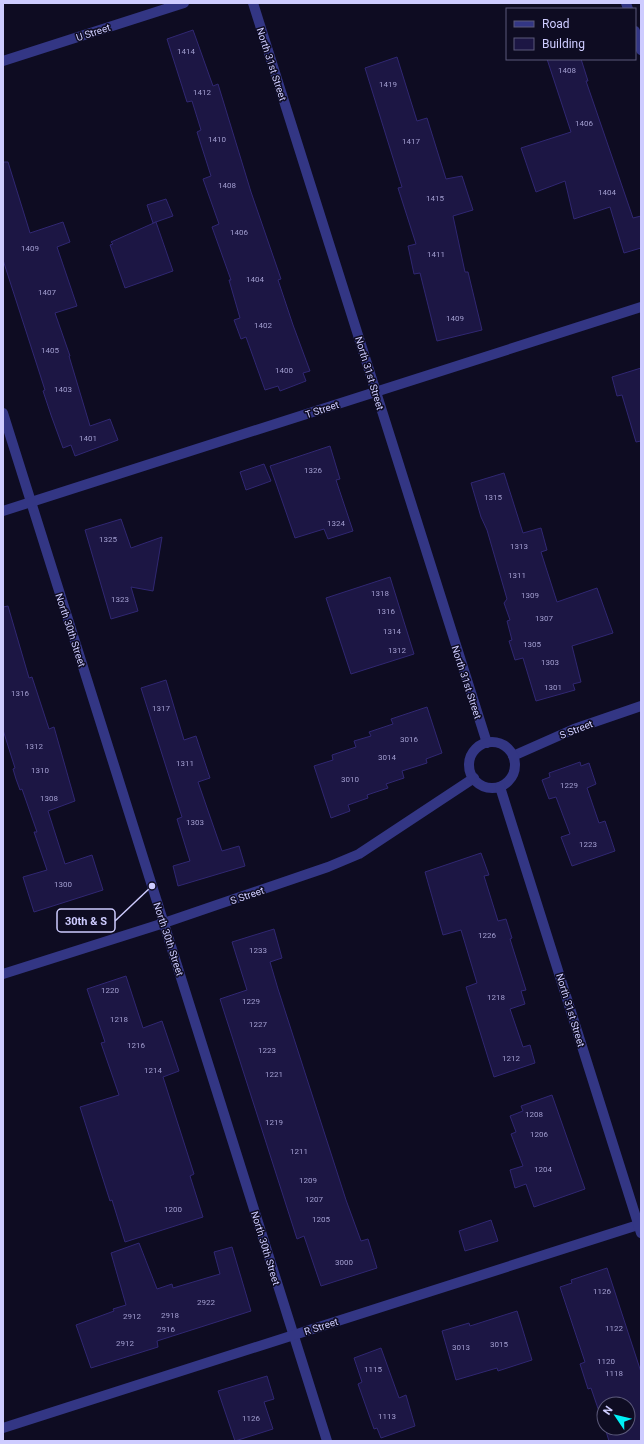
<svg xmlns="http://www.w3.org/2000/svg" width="644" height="1444" font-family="Roboto,sans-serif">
<rect width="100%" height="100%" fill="#0e0c22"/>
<g fill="#1c1644" stroke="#302772">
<path d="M 193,30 L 213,86 L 218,84 L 251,192 L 281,279 L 278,280 L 293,325 L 310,371 L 303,373 L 306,381 L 280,391 L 278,386 L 265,390 L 246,337 L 241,339 L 234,320 L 240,318 L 229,280 L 231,280 L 212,227 L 219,224 L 203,179 L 211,176 L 197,132 L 201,130 L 192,101 L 187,102 L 167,39 Z"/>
<path d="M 397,57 L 417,121 L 427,118 L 446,179 L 462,176 L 473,210 L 453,216 L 465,272 L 468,272 L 482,330 L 437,341 L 420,273 L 414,274 L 408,246 L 416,244 L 398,188 L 402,187 L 365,68 Z"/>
<path d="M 547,59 L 581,59 L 588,81 L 586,81 L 633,218 L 641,216 L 641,248 L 624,253 L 610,207 L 574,219 L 565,181 L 536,192 L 521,148 L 571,132 Z"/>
<path d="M 3,162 L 8,162 L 30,233 L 63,222 L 70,242 L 57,247 L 77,306 L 55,313 L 70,356 L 69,356 L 90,426 L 110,419 L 118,440 L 75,456 L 71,445 L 63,448 L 51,415 L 43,391 L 45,390 L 3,260 Z"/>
<path d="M 166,199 L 173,216 L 153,223 L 147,205 Z"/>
<path d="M 156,222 L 173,271 L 125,288 L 110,245 L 113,244 L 111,242 Z"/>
<path d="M 641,368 L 641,441 L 636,442 L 622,395 L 617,396 L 612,377 Z"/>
<path d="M 330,446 L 340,479 L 336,480 L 353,531 L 328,539 L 324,529 L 295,538 L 270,466 Z"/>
<path d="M 264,464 L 271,481 L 246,490 L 240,472 Z"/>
<path d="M 504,473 L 523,533 L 541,528 L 547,550 L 541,552 L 557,602 L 597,588 L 613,633 L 572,646 L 581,682 L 573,684 L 575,690 L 536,701 L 523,658 L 515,660 L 509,641 L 512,640 L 507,621 L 510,620 L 504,603 L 507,599 L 487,530 L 481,517 L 471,483 Z"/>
<path d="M 121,519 L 131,548 L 162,537 L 153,591 L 131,587 L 138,611 L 111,619 L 85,530 Z"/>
<path d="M 390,577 L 414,654 L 351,674 L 326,598 Z"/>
<path d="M 8,606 L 29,678 L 32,677 L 49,729 L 54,727 L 75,801 L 48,811 L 65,864 L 92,855 L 103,890 L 34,912 L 23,877 L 47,870 L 34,832 L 37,832 L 22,789 L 20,790 L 16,779 L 13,769 L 15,768 L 3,730 L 3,607 Z"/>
<path d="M 166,680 L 184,740 L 196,736 L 210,778 L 198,782 L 222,851 L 239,846 L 245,866 L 178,886 L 173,866 L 190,861 L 177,819 L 182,817 L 141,688 Z"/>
<path d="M 427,707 L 442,753 L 426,759 L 427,763 L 402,771 L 404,778 L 386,784 L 388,788 L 367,795 L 368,798 L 348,805 L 350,811 L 331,818 L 314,766 L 333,760 L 332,755 L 356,747 L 354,741 L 371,736 L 369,732 L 393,724 L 391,719 Z"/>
<path d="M 580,762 L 581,766 L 589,763 L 596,784 L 587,788 L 599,823 L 605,821 L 615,851 L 572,866 L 561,837 L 570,834 L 556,797 L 549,799 L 542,780 L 550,777 L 549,773 Z"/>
<path d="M 481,853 L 489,875 L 484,876 L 498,921 L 506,919 L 512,938 L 510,939 L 526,990 L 521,991 L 525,1004 L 510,1009 L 523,1047 L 530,1045 L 535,1063 L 494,1077 L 466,987 L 477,983 L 461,930 L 443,935 L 425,872 Z"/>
<path d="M 274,929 L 282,958 L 270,962 L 278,989 L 346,1200 L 361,1241 L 368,1239 L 377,1268 L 321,1286 L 304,1236 L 297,1239 L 220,999 L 247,990 L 232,942 Z"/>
<path d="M 126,976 L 143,1028 L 162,1021 L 179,1071 L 163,1077 L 194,1174 L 190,1176 L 203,1217 L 125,1242 L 112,1200 L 110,1201 L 80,1107 L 119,1095 L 101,1043 L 105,1042 L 87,989 Z"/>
<path d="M 552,1095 L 585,1189 L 534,1207 L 526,1184 L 515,1188 L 510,1170 L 523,1166 L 511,1134 L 516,1132 L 510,1116 L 523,1111 L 521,1106 Z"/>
<path d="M 491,1220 L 498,1241 L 465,1251 L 459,1231 Z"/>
<path d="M 139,1243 L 157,1289 L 172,1284 L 173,1288 L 220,1274 L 214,1252 L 232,1247 L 251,1311 L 157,1341 L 158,1347 L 91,1368 L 76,1325 L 114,1311 L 113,1309 L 126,1305 L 111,1253 Z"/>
<path d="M 607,1268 L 641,1372 L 641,1441 L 609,1441 L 605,1428 L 628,1428 L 628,1404 L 604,1404 L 604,1426 L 591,1388 L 588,1389 L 580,1364 L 585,1362 L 560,1287 L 572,1283 L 571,1280 Z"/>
<path d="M 517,1311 L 532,1360 L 498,1371 L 497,1368 L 456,1380 L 442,1331 L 469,1323 L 470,1326 Z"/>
<path d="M 381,1348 L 399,1398 L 406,1395 L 415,1426 L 381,1438 L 377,1428 L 374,1429 L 358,1384 L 362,1382 L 354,1358 Z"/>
<path d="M 267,1376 L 274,1399 L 264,1402 L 273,1429 L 235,1441 L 218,1391 Z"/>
</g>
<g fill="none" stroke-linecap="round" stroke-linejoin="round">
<g stroke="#333684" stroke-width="10">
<path d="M 626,3 L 628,9"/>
<path d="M 635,31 L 641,50"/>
<path d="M 3,61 L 184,3"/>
<path d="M 3,413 L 327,1441"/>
<path d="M 3,511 L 641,307"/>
<path d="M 513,756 L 574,729 L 641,706"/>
<path d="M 3,974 L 164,923 L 328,867 L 359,854 L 474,778"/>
<path d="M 3,1428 L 638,1225"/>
</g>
<g stroke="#333684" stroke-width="10">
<path d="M 253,3 L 487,743"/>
<circle cx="492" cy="765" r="23"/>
<path d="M 500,787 L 641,1233"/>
</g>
</g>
<g text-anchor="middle" stroke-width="3" stroke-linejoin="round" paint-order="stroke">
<g font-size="8" fill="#a29ed0">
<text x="186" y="54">1414</text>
<text x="567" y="73">1408</text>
<text x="388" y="87">1419</text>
<text x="202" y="95">1412</text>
<text x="584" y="126">1406</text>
<text x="217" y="142">1410</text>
<text x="411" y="144">1417</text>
<text x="227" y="188">1408</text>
<text x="607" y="195">1404</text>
<text x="435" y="201">1415</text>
<text x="239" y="235">1406</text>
<text x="30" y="251">1409</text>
<text x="436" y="257">1411</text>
<text x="255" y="282">1404</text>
<text x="47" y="295">1407</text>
<text x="455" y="321">1409</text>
<text x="263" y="328">1402</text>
<text x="50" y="353">1405</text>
<text x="284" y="373">1400</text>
<text x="63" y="392">1403</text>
<text x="88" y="441">1401</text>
<text x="313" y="473">1326</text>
<text x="493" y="500">1315</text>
<text x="336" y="526">1324</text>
<text x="108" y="542">1325</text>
<text x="519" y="549">1313</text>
<text x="517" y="578">1311</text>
<text x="380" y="596">1318</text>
<text x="530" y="598">1309</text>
<text x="120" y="602">1323</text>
<text x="386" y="614">1316</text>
<text x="544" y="621">1307</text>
<text x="392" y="634">1314</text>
<text x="532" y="647">1305</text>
<text x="397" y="653">1312</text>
<text x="550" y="665">1303</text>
<text x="553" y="690">1301</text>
<text x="20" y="696">1316</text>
<text x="161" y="711">1317</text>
<text x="409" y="742">3016</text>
<text x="34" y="749">1312</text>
<text x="387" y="760">3014</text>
<text x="185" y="766">1311</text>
<text x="40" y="773">1310</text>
<text x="350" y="782">3010</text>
<text x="569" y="788">1229</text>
<text x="49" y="801">1308</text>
<text x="195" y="825">1303</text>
<text x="588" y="847">1223</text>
<text x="63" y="887">1300</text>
<text x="487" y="938">1226</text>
<text x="258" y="953">1233</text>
<text x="110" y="993">1220</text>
<text x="496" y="1000">1218</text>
<text x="251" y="1004">1229</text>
<text x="119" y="1022">1218</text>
<text x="258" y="1027">1227</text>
<text x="136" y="1048">1216</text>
<text x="267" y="1053">1223</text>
<text x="511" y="1061">1212</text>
<text x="153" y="1073">1214</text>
<text x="274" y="1077">1221</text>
<text x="534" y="1117">1208</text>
<text x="274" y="1125">1219</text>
<text x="539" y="1137">1206</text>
<text x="299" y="1154">1211</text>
<text x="543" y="1172">1204</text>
<text x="308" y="1183">1209</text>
<text x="314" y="1202">1207</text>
<text x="173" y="1212">1200</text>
<text x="321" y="1222">1205</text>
<text x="344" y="1265">3000</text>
<text x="602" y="1294">1126</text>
<text x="206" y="1305">2922</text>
<text x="170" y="1318">2918</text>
<text x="132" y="1319">2912</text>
<text x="614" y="1331">1122</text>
<text x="166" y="1332">2916</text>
<text x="125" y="1346">2912</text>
<text x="499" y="1347">3015</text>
<text x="461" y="1350">3013</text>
<text x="606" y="1364">1120</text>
<text x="373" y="1372">1115</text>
<text x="614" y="1376">1118</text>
<text x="387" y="1419">1113</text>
<text x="251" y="1421">1126</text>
</g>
<g font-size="10" fill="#ceccff" stroke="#0e0c22">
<text transform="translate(93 32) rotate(-18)" y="4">U Street</text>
<text transform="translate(272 64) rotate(72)" y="4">North 31st Street</text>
<text transform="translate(370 373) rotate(73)" y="4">North 31st Street</text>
<text transform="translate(322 409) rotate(-18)" y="4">T Street</text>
<text transform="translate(71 630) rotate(72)" y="4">North 30th Street</text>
<text transform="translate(467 682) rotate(72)" y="4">North 31st Street</text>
<text transform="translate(576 729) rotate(-21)" y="4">S Street</text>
<text transform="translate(247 895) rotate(-19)" y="4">S Street</text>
<text transform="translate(169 939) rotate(72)" y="4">North 30th Street</text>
<text transform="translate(571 1010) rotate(73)" y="4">North 31st Street</text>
<text transform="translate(266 1248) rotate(73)" y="4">North 30th Street</text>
<text transform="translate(321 1326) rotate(-18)" y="4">R Street</text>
</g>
</g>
<path fill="none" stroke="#ceccff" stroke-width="1.5" d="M152 886L115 921"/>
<circle fill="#ceccff" stroke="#0e0c22" stroke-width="1.5" cx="152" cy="886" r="4"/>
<rect fill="#0e0c22" stroke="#ceccff" stroke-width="1.5" x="57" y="909" width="58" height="23" rx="4"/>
<g font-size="11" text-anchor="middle" font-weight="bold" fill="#ceccff">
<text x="86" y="925">30th &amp; S</text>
</g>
<rect width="644" height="1444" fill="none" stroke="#ceccff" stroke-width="8"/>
<rect x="506" y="8" width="130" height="52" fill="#0e0c22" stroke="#5b597a"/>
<rect x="514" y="21" width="20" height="6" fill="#333684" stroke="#5b597a"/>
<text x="542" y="28" font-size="12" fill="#ceccff">Road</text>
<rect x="514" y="38" width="20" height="12" fill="#1c1644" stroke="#5b597a"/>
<text x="542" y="48" font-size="12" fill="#ceccff">Building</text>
<g transform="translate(616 1416) rotate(305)"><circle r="19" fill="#0e0c22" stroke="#5b597a"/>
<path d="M0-3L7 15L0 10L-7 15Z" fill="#00f1f7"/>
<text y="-6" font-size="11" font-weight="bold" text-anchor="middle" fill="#ceccff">N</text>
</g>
</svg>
